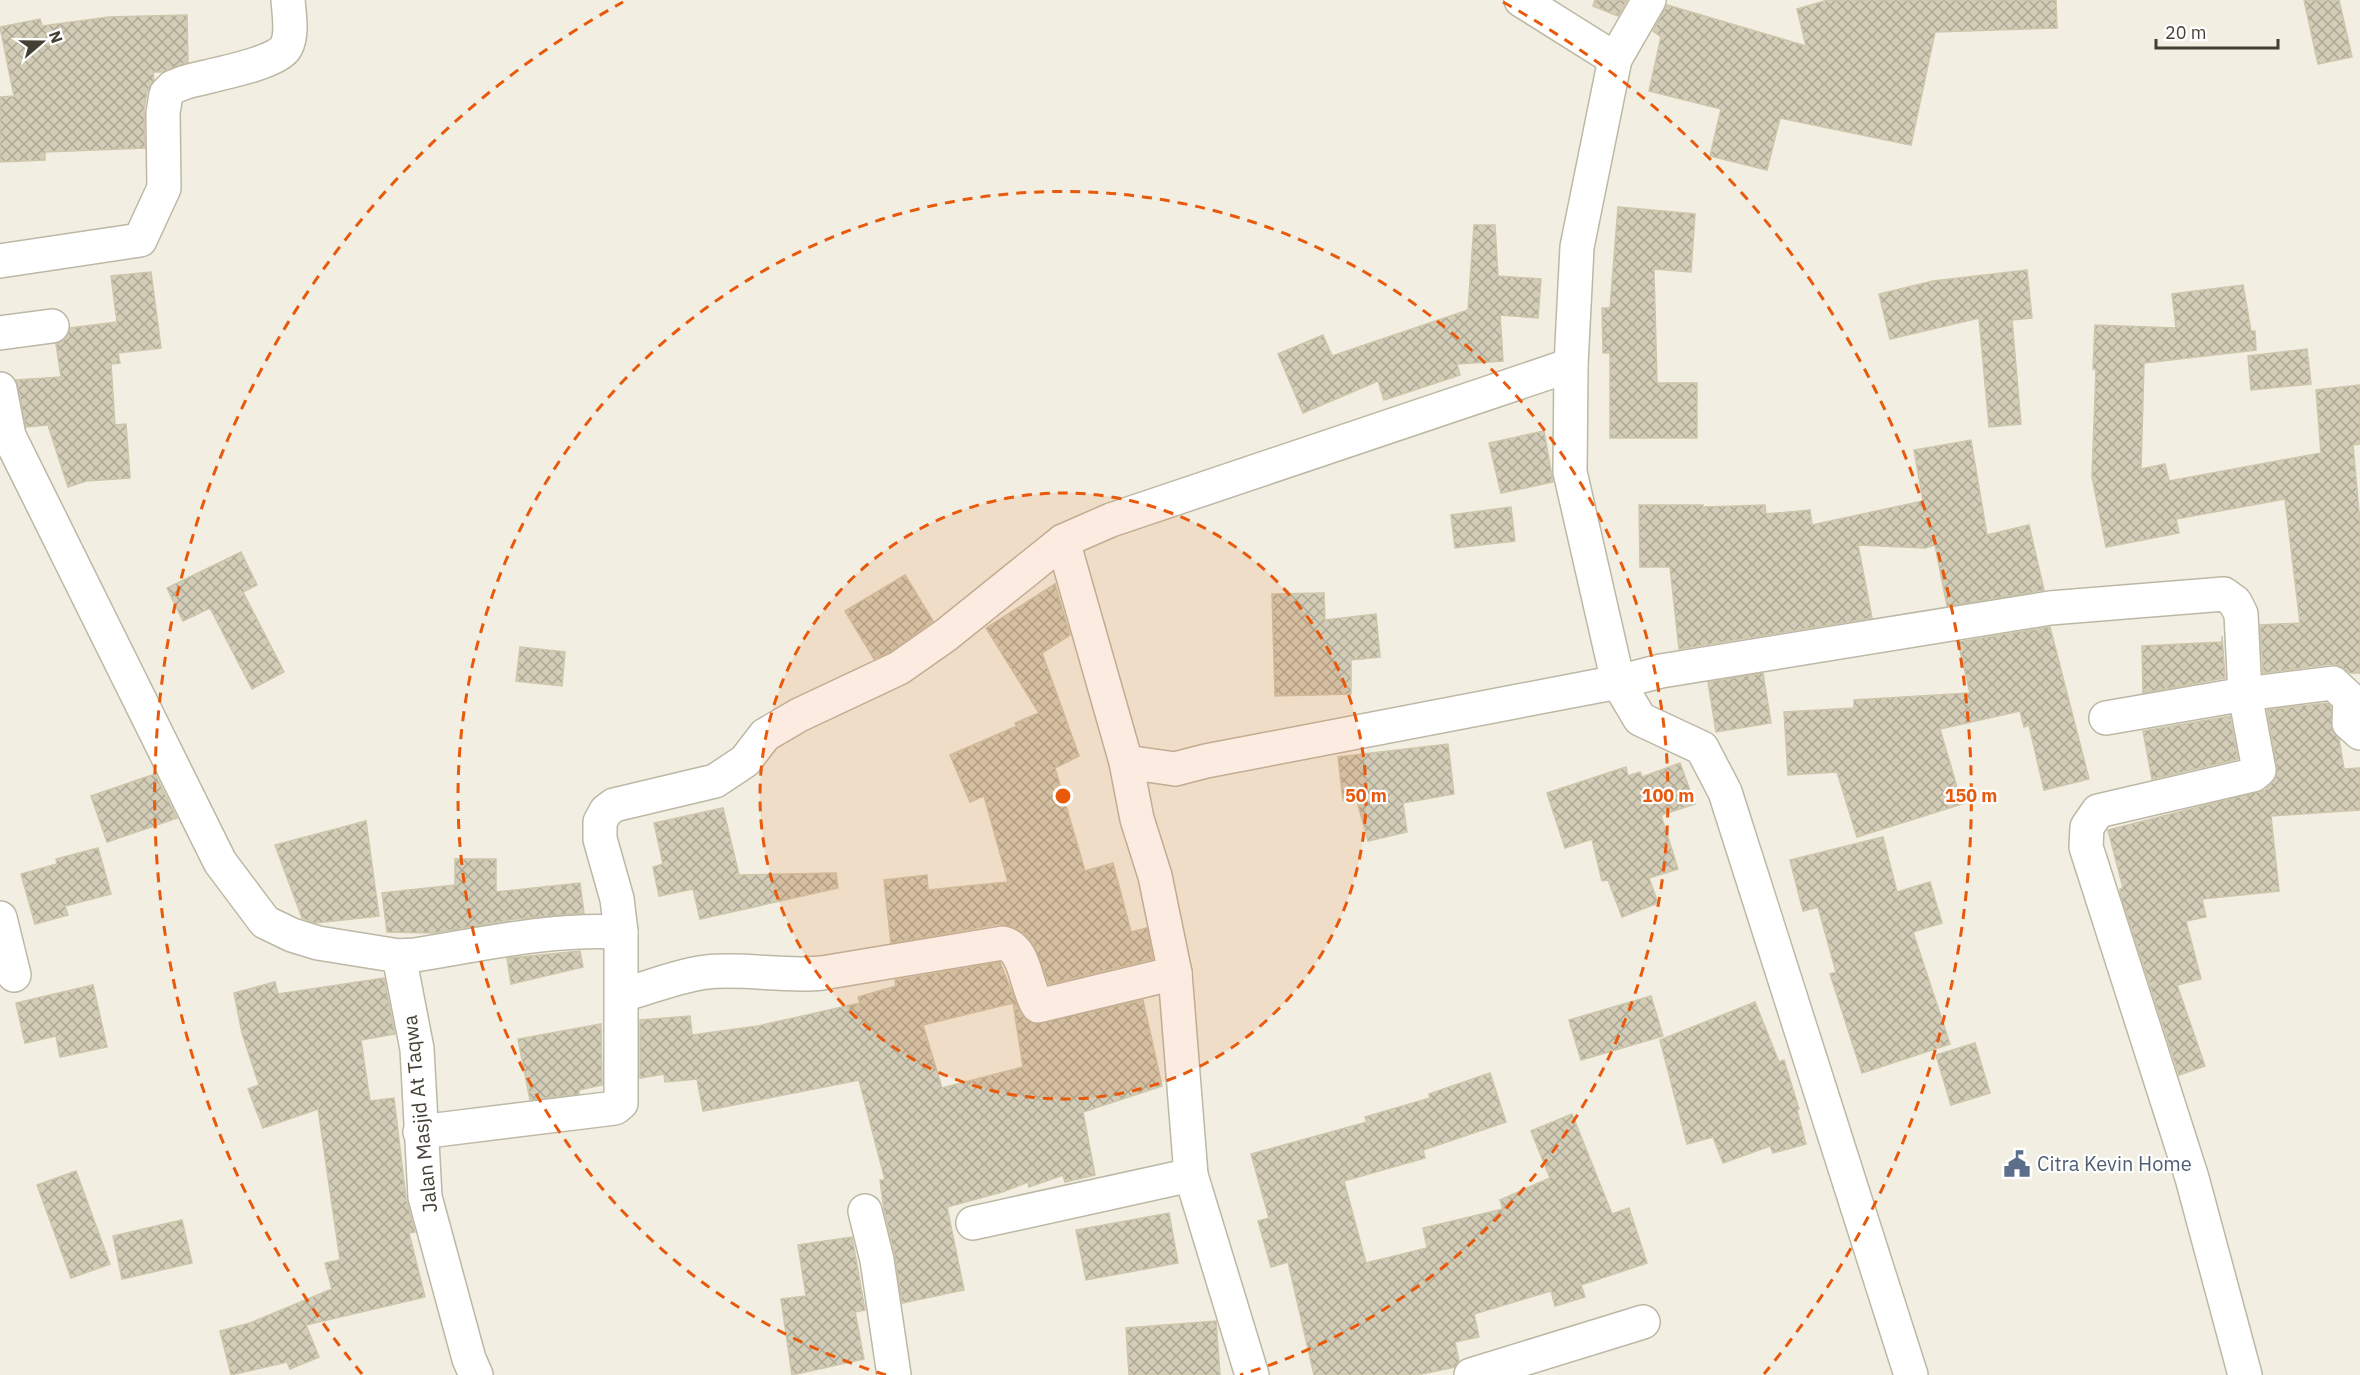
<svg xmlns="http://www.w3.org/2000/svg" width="2360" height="1375" font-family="'IBM Plex Sans',sans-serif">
<defs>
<pattern id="building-cross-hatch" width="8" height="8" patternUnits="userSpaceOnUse" patternTransform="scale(1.5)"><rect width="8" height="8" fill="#d3cdb7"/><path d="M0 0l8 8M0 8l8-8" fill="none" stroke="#ada895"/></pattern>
</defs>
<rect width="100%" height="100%" fill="#f2efe2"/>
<g fill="url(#building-cross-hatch)" stroke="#cec6ab" stroke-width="1.5" fill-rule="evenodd">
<path d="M 1595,0 L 1627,0 L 1618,16 L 1593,6 Z"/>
<path d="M 1828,0 L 2056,0 L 2057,28 L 1935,32 L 1911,145 L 1780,118 L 1767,170 L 1710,156 L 1721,109 L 1649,91 L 1661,37 L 1653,31 L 1667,5 L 1806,46 L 1797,9 Z"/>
<path d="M 2304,0 L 2339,0 L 2352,57 L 2318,64 Z"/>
<path d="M 187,15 L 188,62 L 163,72 L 153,72 L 154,80 L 147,91 L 144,110 L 145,148 L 45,152 L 45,160 L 0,162 L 0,97 L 14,96 L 0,27 L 40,19 L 42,26 L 109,17 Z"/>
<path d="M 1618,207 L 1695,214 L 1691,272 L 1654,269 L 1657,383 L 1697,383 L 1697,438 L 1610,438 L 1610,353 L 1603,353 L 1602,308 L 1610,308 Z"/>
<path d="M 1474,225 L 1495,225 L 1498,276 L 1541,279 L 1538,318 L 1500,315 L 1503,361 L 1457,364 L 1460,375 L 1384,400 L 1378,381 L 1303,413 L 1278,354 L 1323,335 L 1332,356 L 1468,310 Z"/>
<path d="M 2027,270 L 2032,318 L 2012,320 L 2021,424 L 1989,427 L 1979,318 L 1890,339 L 1879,294 L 1933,281 Z"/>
<path d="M 151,272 L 161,348 L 118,353 L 120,363 L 111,364 L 115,425 L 126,424 L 130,478 L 86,481 L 68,487 L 48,425 L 26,427 L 16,380 L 61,377 L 56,344 L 64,340 L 70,328 L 117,322 L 111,276 Z"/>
<path d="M 2243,285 L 2251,331 L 2255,331 L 2256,350 L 2144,363 L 2141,469 L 2165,464 L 2169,481 L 2321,453 L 2316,390 L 2360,385 L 2360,444 L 2353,445 L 2360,523 L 2360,673 L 2350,673 L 2339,665 L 2331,664 L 2263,673 L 2260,625 L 2300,623 L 2285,499 L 2176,519 L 2179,533 L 2106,547 L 2092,477 L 2096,369 L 2093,369 L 2095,325 L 2176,328 L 2172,294 Z"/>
<path d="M 2307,349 L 2311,384 L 2251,390 L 2248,356 Z"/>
<path d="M 1544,431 L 1553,482 L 1501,493 L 1489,443 Z"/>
<path d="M 1971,440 L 1987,535 L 2029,525 L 2044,590 L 1947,606 L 1935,545 L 1925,548 L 1858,545 L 1872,618 L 1679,649 L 1670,567 L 1640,567 L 1639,505 L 1703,505 L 1703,507 L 1765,505 L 1766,514 L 1810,510 L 1812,525 L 1923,501 L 1914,450 Z"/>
<path d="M 1511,507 L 1515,541 L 1455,548 L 1451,515 Z"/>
<path d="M 241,552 L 257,585 L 243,592 L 284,672 L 252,689 L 210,608 L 183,621 L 167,588 Z"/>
<path d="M 905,575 L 933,621 L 890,652 L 874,659 L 845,611 Z"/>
<path d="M 1055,584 L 1070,635 L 1042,653 L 1079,756 L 1055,768 L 1085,871 L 1113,863 L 1131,932 L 1147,928 L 1153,959 L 1049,984 L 1033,943 L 1024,933 L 1010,926 L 1000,924 L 891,943 L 884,880 L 927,875 L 928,890 L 1008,882 L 984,796 L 970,802 L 950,755 L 1017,726 L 1015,723 L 1039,713 L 986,628 Z"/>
<path d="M 1324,593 L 1325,620 L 1376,614 L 1380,657 L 1351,660 L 1351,694 L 1275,696 L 1272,594 Z"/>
<path d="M 2050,627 L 2089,779 L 2044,790 L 2029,725 L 2024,727 L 2020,711 L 1940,729 L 1962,804 L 1857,837 L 1837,772 L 1788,775 L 1784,712 L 1854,708 L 1854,700 L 1970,693 L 1958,642 Z"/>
<path d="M 2222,636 L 2225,678 L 2143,693 L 2142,646 L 2222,642 Z"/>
<path d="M 520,647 L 565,652 L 562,686 L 516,681 Z"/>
<path d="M 1763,673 L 1771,723 L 1716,732 L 1708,682 Z"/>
<path d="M 2327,703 L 2331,707 L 2332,730 L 2339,739 L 2344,769 L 2360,768 L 2360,810 L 2271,816 L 2279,891 L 2202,899 L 2206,917 L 2186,921 L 2201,979 L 2177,985 L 2205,1066 L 2179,1075 L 2120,893 L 2120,889 L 2123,888 L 2108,830 L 2265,790 L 2276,777 L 2277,767 L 2267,710 Z"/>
<path d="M 2230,716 L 2238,759 L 2152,779 L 2143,731 Z"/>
<path d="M 1448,744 L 1454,794 L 1403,803 L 1407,832 L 1368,841 L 1357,801 L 1343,800 L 1338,757 Z"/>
<path d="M 1680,763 L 1695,804 L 1661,815 L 1678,869 L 1649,878 L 1658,903 L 1622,917 L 1608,880 L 1602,881 L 1592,839 L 1565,848 L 1547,793 L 1626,767 L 1628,776 L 1640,772 L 1642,777 Z"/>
<path d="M 155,774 L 177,818 L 107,842 L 91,796 Z"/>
<path d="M 723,808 L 739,875 L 836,873 L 838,888 L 700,919 L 693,889 L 659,896 L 653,867 L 663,864 L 654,823 Z"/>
<path d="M 366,821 L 379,916 L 315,923 L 302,918 L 275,845 Z"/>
<path d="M 1883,837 L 1897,892 L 1930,882 L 1942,923 L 1913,932 L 1950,1044 L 1862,1073 L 1830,974 L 1836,972 L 1818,907 L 1803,911 L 1790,860 Z"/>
<path d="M 98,848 L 111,894 L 65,906 L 68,915 L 35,924 L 21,874 L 57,864 L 56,859 Z"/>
<path d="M 455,859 L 496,859 L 496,892 L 580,883 L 584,913 L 515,919 L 433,933 L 387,932 L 382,893 L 455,885 Z"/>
<path d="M 580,951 L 583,967 L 511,984 L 507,958 Z"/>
<path d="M 1000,962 L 1021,1015 L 1034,1024 L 1143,1000 L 1162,1086 L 1083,1112 L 1095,1175 L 1065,1182 L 1063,1175 L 1029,1187 L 1028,1182 L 1002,1192 L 947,1207 L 964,1290 L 902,1303 L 895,1256 L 884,1210 L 880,1180 L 885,1180 L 859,1080 L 703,1111 L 697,1079 L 665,1082 L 664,1074 L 640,1078 L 640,1020 L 690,1016 L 692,1035 L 758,1026 L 860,1003 L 858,997 L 896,986 L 895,980 ZM 1013,1003 L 1023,1067 L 942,1088 L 923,1025 Z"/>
<path d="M 384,978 L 395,1034 L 361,1040 L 370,1101 L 394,1098 L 406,1198 L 415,1232 L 409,1233 L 425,1297 L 306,1325 L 319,1357 L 290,1369 L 287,1362 L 231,1375 L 220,1331 L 250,1323 L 332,1289 L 325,1263 L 340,1260 L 318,1109 L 263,1128 L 248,1089 L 259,1085 L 242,1033 L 234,993 L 275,982 L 278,994 Z"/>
<path d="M 93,985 L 107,1047 L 60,1057 L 56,1036 L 25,1043 L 16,1003 Z"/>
<path d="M 1651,996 L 1663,1036 L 1581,1060 L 1569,1020 Z"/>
<path d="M 1755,1002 L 1779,1062 L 1784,1060 L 1799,1109 L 1797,1110 L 1806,1144 L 1773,1153 L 1770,1146 L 1723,1163 L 1713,1137 L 1687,1144 L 1660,1040 Z"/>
<path d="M 601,1024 L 602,1085 L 579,1090 L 579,1094 L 530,1100 L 518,1039 Z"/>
<path d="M 1975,1043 L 1990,1093 L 1951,1105 L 1936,1055 Z"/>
<path d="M 1490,1073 L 1506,1122 L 1423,1150 L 1425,1158 L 1344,1181 L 1366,1263 L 1427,1248 L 1423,1228 L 1503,1209 L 1500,1200 L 1550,1178 L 1531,1131 L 1572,1114 L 1612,1214 L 1629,1208 L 1647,1263 L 1581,1285 L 1585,1297 L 1555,1306 L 1551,1291 L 1474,1314 L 1479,1337 L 1455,1342 L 1459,1361 L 1455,1367 L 1417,1375 L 1314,1375 L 1288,1262 L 1271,1267 L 1258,1221 L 1269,1218 L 1251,1154 L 1367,1122 L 1365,1117 L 1430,1098 L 1429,1094 Z"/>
<path d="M 76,1171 L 110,1264 L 71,1278 L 37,1185 Z"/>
<path d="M 1169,1213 L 1178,1263 L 1086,1280 L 1076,1230 Z"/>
<path d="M 182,1220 L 192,1263 L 122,1279 L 113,1236 Z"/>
<path d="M 852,1237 L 865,1310 L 855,1312 L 864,1359 L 792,1375 L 781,1299 L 806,1296 L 798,1245 Z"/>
<path d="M 1216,1321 L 1220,1375 L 1129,1375 L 1126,1328 Z"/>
</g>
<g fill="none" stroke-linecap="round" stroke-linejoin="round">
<defs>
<g id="minor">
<path d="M 1521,0 L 1615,59"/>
<path d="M 1649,0 L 1615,59 L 1577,247 L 1571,365 L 1570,472 L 1618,682 L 1640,719 L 1702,748 L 1725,792 L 1911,1375"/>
<path d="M 0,261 L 140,240 L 164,188 L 163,113 L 166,94 L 173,87 L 186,82 C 206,76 278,64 286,47 C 293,34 289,14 288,0"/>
<path d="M 0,333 L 52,326"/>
<path d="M 0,389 L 9,436 L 220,862 L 265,922 L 292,935 L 318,943 L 399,956 L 415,955 C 483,944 552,928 621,932"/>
<path d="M 1063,541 L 1126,762 L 1137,819 L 1155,876 L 1175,973 L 1191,1175 L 1252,1375"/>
<path d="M 2106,718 L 2245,694 L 2333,683 L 2350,699 L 2349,723 L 2360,733"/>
<path d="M 1126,762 L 1175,769 L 1206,761 L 1618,682 L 1661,671 L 2050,608 L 2224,594 L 2235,602 L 2241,614 L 2245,694 L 2259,770 L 2253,775 L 2098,811 L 2087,827 L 2086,847 L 2192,1178 L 2245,1375"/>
<path d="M 0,918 L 14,975"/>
<path d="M 399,956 L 417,1049 L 425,1197 L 469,1359 L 476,1375"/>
<path d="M 622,995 C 649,988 679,975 707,972 C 746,968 784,977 822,973 L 1003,943 C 1027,949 1025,987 1038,1006 L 1175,973"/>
<path d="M 420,1132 L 615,1108 L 621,1103 L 621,932 L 617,899 L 600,839 L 600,822 L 606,811 L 614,805 L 715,781 L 745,761 L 765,735 L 799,715 L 899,668 L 946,635 L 1063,541 L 1111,520 L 1571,365"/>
<path d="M 865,1211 L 877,1260 L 894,1375"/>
<path d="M 973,1223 L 1191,1175"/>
<path d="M 1471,1375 L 1643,1322"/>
</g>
</defs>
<use href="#minor" stroke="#bdb8a5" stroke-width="36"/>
<use href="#minor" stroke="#fff" stroke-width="33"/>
</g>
<circle cx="1063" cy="796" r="303" fill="#e8590c" fill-opacity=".12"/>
<g fill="none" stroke="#e8590c" stroke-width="3" stroke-dasharray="10 8">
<circle cx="1063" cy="796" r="303"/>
<path d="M886 1375A605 605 0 1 1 1240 1375"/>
<path d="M362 1374A908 908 0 0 1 623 2M1503 2A908 908 0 0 1 1764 1374"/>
</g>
<defs>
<symbol id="civic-bare" viewBox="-9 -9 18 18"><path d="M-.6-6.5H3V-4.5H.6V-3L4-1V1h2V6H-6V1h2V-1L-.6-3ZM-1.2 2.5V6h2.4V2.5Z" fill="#5c6f8a" stroke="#fff" stroke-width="2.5" paint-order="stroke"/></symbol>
</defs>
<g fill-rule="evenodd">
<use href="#civic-bare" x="1998" y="1145" width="38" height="38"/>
</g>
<g text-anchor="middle" stroke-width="4.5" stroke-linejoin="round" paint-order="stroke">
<g font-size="20" fill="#433f33" stroke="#fff">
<text transform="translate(420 1114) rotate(-96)" y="7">Jalan Masjid At Taqwa</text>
</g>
<g font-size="20" fill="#4e5e75" stroke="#fff" text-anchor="start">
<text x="2037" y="1171">Citra Kevin Home</text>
</g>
</g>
<circle cx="1063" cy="796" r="9" fill="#e8590c" stroke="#fff" stroke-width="3"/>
<g font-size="18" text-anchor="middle" font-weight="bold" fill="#e8590c" stroke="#fff" stroke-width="4.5" stroke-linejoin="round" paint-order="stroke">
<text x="1366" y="802">50 m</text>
<text x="1668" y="802">100 m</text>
<text x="1971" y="802">150 m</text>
</g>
<g transform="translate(42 42) rotate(70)" stroke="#ffffff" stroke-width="4.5" paint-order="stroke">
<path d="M0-4.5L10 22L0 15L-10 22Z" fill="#433f33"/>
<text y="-9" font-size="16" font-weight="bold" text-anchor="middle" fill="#433f33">N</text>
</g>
<path d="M2156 39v9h122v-9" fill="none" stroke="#433f33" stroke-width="3"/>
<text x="2165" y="39" font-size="18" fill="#433f33" stroke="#ffffff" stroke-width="4.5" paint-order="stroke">20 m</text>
</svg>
